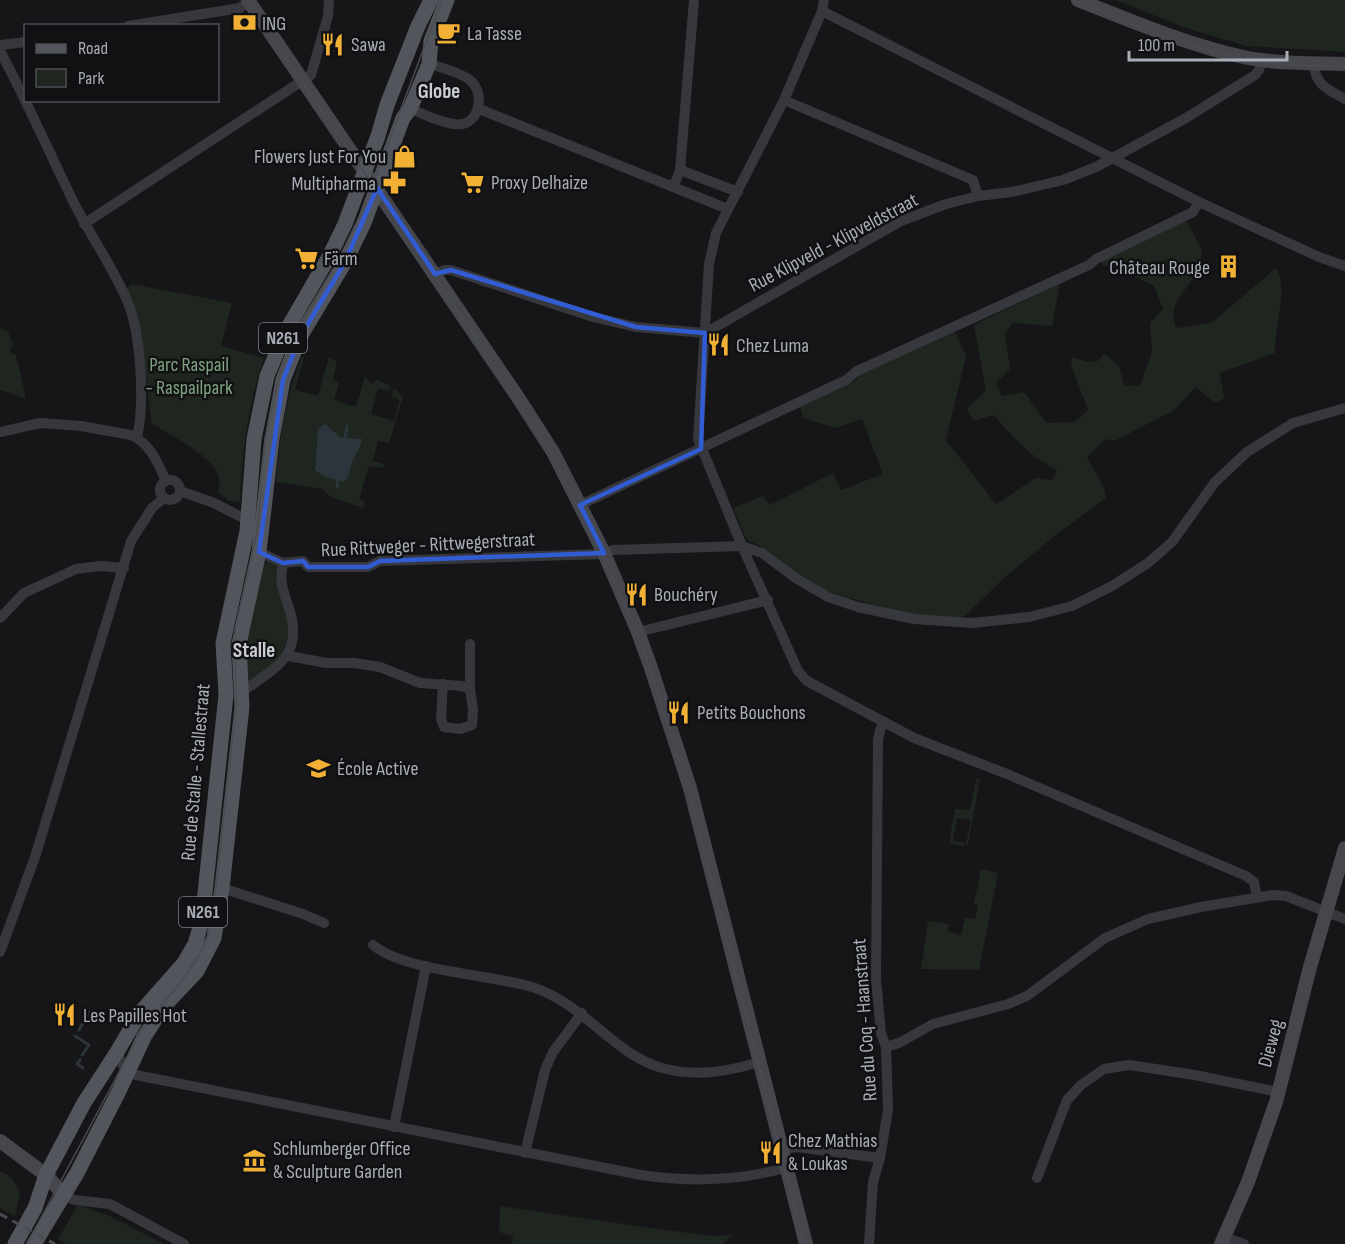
<svg xmlns="http://www.w3.org/2000/svg" width="1345" height="1244" font-family="'Sofia Sans Condensed',sans-serif">
<rect width="100%" height="100%" fill="#161618"/>
<g fill="#1e261f">
<path d="M 1116,0 L 1345,0 L 1345,52 L 1246,46 L 1183,27 Z"/>
<path d="M 1186,220 L 1202,250 C 1201,257 1200,266 1196,273 C 1186,294 1167,300 1176,328 L 1211,323 L 1276,268 C 1289,288 1274,329 1275,353 L 1220,373 L 1224,398 L 1215,403 L 1196,387 L 1173,411 L 1114,441 L 1105,439 L 1087,457 L 1104,488 L 1106,498 L 1057,534 L 1004,578 L 965,616 L 949,619 L 897,612 L 827,591 L 797,574 L 764,548 L 746,539 L 733,508 L 763,496 L 770,505 L 833,473 L 841,490 L 883,474 L 862,419 L 835,428 L 803,418 L 800,406 L 854,381 L 863,373 L 955,332 L 966,356 L 946,440 L 996,504 L 1036,478 L 1052,480 L 1057,470 C 1031,457 1012,437 994,415 L 973,421 L 967,408 L 986,391 L 974,325 L 1060,283 L 1052,326 L 1013,323 L 1005,334 L 1010,369 L 996,383 L 1002,396 L 1024,392 L 1047,423 L 1075,422 L 1088,410 L 1071,365 L 1072,357 L 1087,362 L 1098,361 L 1104,353 L 1119,366 L 1124,385 L 1140,386 L 1152,352 L 1150,323 L 1163,309 L 1154,286 L 1123,271 L 1101,264 L 1106,258 Z"/>
<path d="M 132,284 L 232,303 L 221,346 L 264,358 C 248,404 242,453 240,502 L 229,501 L 218,492 C 218,488 220,482 219,478 C 217,458 168,434 152,424 L 138,316 L 126,288 Z"/>
<path d="M 0,327 L 8,332 L 13,345 L 10,348 L 11,353 L 16,355 L 26,399 L 0,390 Z"/>
<path d="M 302,356 L 304,357 L 295,390 L 318,396 L 329,357 L 337,362 L 333,380 L 339,382 L 334,400 L 356,407 L 365,376 L 370,382 L 374,384 L 376,379 L 391,386 L 389,391 L 378,388 L 371,414 L 394,421 L 400,400 L 391,397 L 394,388 L 403,397 L 389,443 L 378,441 L 373,461 L 384,464 L 383,468 L 369,466 L 359,499 L 365,501 L 364,508 L 331,497 L 323,489 L 276,482 C 279,439 286,396 302,356 Z"/>
<path d="M 268,562 L 278,567 C 276,586 280,595 286,613 C 296,649 273,664 250,684 L 246,682 L 242,643 L 264,564 Z"/>
<path d="M 976,779 L 980,779 L 968,844 L 966,844 L 971,820 L 957,818 L 953,841 L 965,843 L 964,846 L 949,843 L 955,809 L 970,810 Z"/>
<path d="M 981,869 L 998,873 L 979,970 L 921,969 L 928,921 L 949,924 L 948,932 L 961,935 L 965,917 L 975,919 L 978,905 L 974,904 Z"/>
<path d="M 0,1171 L 12,1178 L 20,1193 L 15,1216 L 0,1208 Z"/>
<path d="M 78,1205 L 110,1216 L 164,1244 L 67,1244 L 58,1239 Z"/>
<path d="M 500,1206 L 650,1228 L 713,1236 L 733,1235 L 723,1244 L 512,1244 L 513,1236 L 499,1232 Z"/>
</g>
<path fill="#2c353c" d="M 325,424 L 341,438 L 362,439 C 360,449 358,451 354,458 C 348,467 353,473 344,482 L 326,477 L 315,470 L 318,429 Z"/>
<g fill="none" stroke-linecap="round" stroke-linejoin="round">
<g stroke="#2c353c" stroke-width="3">
<path d="M 345,439 L 347,426"/>
<path d="M 337,487 L 338,478"/>
<path d="M 87,1016 L 90,1012"/>
<path d="M 79,1030 L 84,1021"/>
<path d="M 75,1036 L 89,1045 L 82,1055"/>
<path d="M 80,1060 L 77,1064 L 83,1068"/>
</g>
<g stroke="#37383d" stroke-width="10">
<path d="M 824,0 L 822,11 L 784,100 L 716,233 L 709,264 L 698,439 L 742,546 L 798,671 L 807,681 L 914,738 L 1007,774 L 1246,876 L 1254,882 L 1257,897"/>
<path d="M 822,11 L 1199,202 L 1319,257 L 1345,266"/>
<path d="M 128,26 L 240,8 L 249,1"/>
<path d="M 0,45 L 26,42"/>
<path d="M 0,51 C 26,99 48,150 72,199 C 89,234 113,266 128,303 C 141,334 145,404 137,437"/>
<path d="M 1314,63 C 1314,84 1328,90 1345,99"/>
<path d="M 784,100 L 973,180 L 978,196"/>
<path d="M 410,109 C 424,114 439,122 454,124 C 478,128 486,97 472,82 C 465,74 440,67 429,64"/>
<path d="M 479,109 L 728,209"/>
<path d="M 680,170 L 738,192"/>
<path d="M 674,186 L 680,170 L 694,0"/>
<path d="M 84,224 L 311,75 L 328,16 L 329,0"/>
<path d="M 436,274 L 444,270 L 451,270 L 593,317 L 636,327 L 705,333 L 901,221 L 946,204 L 978,196 L 1012,192 L 1063,180 L 1096,167 L 1186,118 L 1255,75 L 1259,70 L 1262,60"/>
<path d="M 0,432 L 40,423 L 81,426 L 131,435 C 150,443 158,463 166,481"/>
<circle cx="170" cy="490" r="10"/>
<path d="M 180,491 L 214,503 L 247,520"/>
<path d="M 580,505 L 846,380 L 857,371 L 1089,265 L 1096,259 L 1193,212 L 1199,202"/>
<path d="M 259,552 L 283,563 L 303,561 L 308,567 L 368,567 L 380,561 L 601,554 L 613,550 L 742,546 L 762,553 L 797,579 L 828,597 L 858,607 L 914,619 L 972,623 L 1029,617 L 1072,606 L 1112,586 L 1148,563 L 1172,542 L 1215,482 L 1247,452 L 1293,423 L 1345,408"/>
<path d="M 0,618 L 24,593 L 76,569 L 101,566 L 124,568"/>
<path d="M 638,632 L 768,600"/>
<path d="M 289,656 L 326,663 L 354,663 L 380,667 L 420,683 L 462,686 L 470,689"/>
<path d="M 443,684 L 441,719 L 444,727 L 460,729 L 472,725 L 473,710 L 470,689 L 470,644"/>
<path d="M 243,691 C 277,667 304,655 289,608 C 283,590 279,582 283,563"/>
<path d="M 222,888 L 303,914 L 324,923"/>
<path d="M 373,945 C 405,972 493,974 535,988 C 586,1005 615,1057 666,1069 C 699,1077 729,1071 760,1062"/>
<path d="M 0,952 L 35,857 L 131,541 L 152,508 L 164,498"/>
<path d="M 886,1047 L 899,1043 L 933,1024 L 1008,1004 L 1027,996 L 1105,938 L 1148,919 L 1201,907 L 1273,895 L 1286,896 L 1345,919"/>
<path d="M 117,1052 L 125,1070 L 136,1075 L 641,1175 C 689,1182 741,1181 788,1167"/>
<path d="M 394,1127 L 426,966"/>
<path d="M 783,1149 L 797,1147 L 880,1158"/>
<path d="M 525,1153 L 545,1070 L 553,1052 L 582,1013"/>
<path d="M 1037,1178 L 1067,1100 L 1081,1085 L 1104,1069 L 1129,1065 L 1195,1075 L 1278,1092"/>
<path d="M 64,1195 L 74,1200 L 110,1204 L 184,1244"/>
<path d="M 1223,1237 L 1244,1244"/>
<path d="M 869,1244 L 873,1182 L 880,1158 L 888,1110 L 886,1047 L 881,1033 L 876,979 L 878,740 L 880,730 L 884,722"/>
</g>
<g stroke="#45474d" stroke-width="14">
<path d="M 248,0 L 519,399 L 553,452 L 604,553 L 638,632 L 651,668 L 690,788 L 806,1244"/>
<path d="M 1078,0 C 1134,22 1190,46 1248,58 C 1280,64 1313,63 1345,64"/>
<path d="M 0,1141 L 46,1175 L 64,1195"/>
<path d="M 1221,1244 L 1248,1182 L 1276,1102 L 1310,967 L 1345,848"/>
</g>
<g stroke="#53555c" stroke-width="15">
<path d="M 15,1244 L 35,1208 L 46,1175 L 84,1103 L 117,1052 L 140,1013 L 184,963 L 195,944 L 202,921 L 226,695 L 223,643 L 247,531 L 254,439 L 267,376 L 286,331 L 330,255 L 345,224 L 378,136 L 387,105 L 418,26 L 431,0"/>
<path d="M 34,1244 L 77,1173 L 119,1091 L 144,1037 L 164,1006 L 197,971 L 214,938 L 222,888 L 242,707 L 239,644 L 259,552 L 272,439 L 283,380 L 300,337 L 345,262 L 364,223 L 403,118 L 410,109 L 429,64 L 431,41 L 447,0"/>
</g>
<g stroke="#4a4c52" stroke-width="1.5">
<path d="M 246,0 L 428,266 L 551,453 L 601,554 L 627,610 L 646,658 L 688,788 L 804,1244"/>
<path d="M 1072,0 C 1134,25 1196,53 1262,62 C 1289,66 1317,66 1345,66"/>
<path d="M 27,1244 L 139,1035 C 166,992 199,975 212,922 L 236,707 L 235,629 L 257,532 L 265,439 L 278,379 L 295,336 L 339,259 L 364,207 L 442,0"/>
</g>
<path stroke="#4a4c52" stroke-width="3" stroke-dasharray="8 6" stroke-linecap="butt" d="M 0,1214 L 55,1244"/>
</g>
<path fill="none" stroke="#325cd3" stroke-width="4.5" stroke-linejoin="round" d="M 377,188 L 435,274 L 451,270 L 636,327 L 705,333 L 701,449 L 580,505 L 604,553 L 380,561 L 368,567 L 308,567 L 303,561 L 283,563 L 259,552 L 283,380 L 300,337 L 345,262 Z"/>
<defs>
<symbol id="bank-bare" viewBox="-9 -9 18 18"><path d="M-6-4H6V4H-6ZM0-2.3a2.3 2.3 0 1 0 0 4.6a2.3 2.3 0 1 0 0-4.6Z" fill="#f2b134" stroke="#111113" stroke-width="2.5" paint-order="stroke"/></symbol>
<symbol id="cafe-bare" viewBox="-9 -9 18 18"><path d="M-5.5-4.5H6V0H3Q3 3.5 0 3.5H-2.5Q-5.5 3.5-5.5 0ZM3-3.2v2h1.7v-2ZM-6 4.5H4V6H-6Z" fill="#f2b134" stroke="#111113" stroke-width="2.5" paint-order="stroke"/></symbol>
<symbol id="restaurant-bare" viewBox="-9 -9 18 18"><path d="M-5-6h1v4h1v-4h1v4h1v-4h1v5L-1.5 .5V6h-2V.5L-5-1ZM5-6V6H3V1.5H1.5Q1.5-4 5-6Z" fill="#f2b134" stroke="#111113" stroke-width="2.5" paint-order="stroke"/></symbol>
<symbol id="shop-bare" viewBox="-9 -9 18 18"><path d="M-5-2.5h2.3a2.7 3.5 0 0 1 5.4 0H5L5.5 6h-11ZM-1.5-2.5h3a1.5 2.3 0 0 0-3 0Z" fill="#f2b134" stroke="#111113" stroke-width="2.5" paint-order="stroke"/></symbol>
<symbol id="supermarket-bare" viewBox="-9 -9 18 18"><path d="M-6-5.5h2.5l.6 2H6L4.5 2H-2.5L-4.4-4H-6ZM-1.5 3.2a1.3 1.3 0 1 0 .1 0ZM3 3.2a1.3 1.3 0 1 0 .1 0Z" fill="#f2b134" stroke="#111113" stroke-width="2.5" paint-order="stroke"/></symbol>
<symbol id="pharmacy-bare" viewBox="-9 -9 18 18"><path d="M-2-6h4v4h4v4h-4v4h-4v-4h-4v-4h4Z" fill="#f2b134" stroke="#111113" stroke-width="2.5" paint-order="stroke"/></symbol>
<symbol id="building-bare" viewBox="-9 -9 18 18"><path d="M-4-6H4V6H1V3H-1V6H-4ZM-2.5-4.3h1.7v1.8h-1.7ZM.8-4.3h1.7v1.8H.8ZM-2.5-1h1.7V.8h-1.7ZM.8-1h1.7V.8H.8Z" fill="#f2b134" stroke="#111113" stroke-width="2.5" paint-order="stroke"/></symbol>
<symbol id="school-bare" viewBox="-9 -9 18 18"><path d="M0-5L7-2L0 1L-7-2ZM-4 1L0 2.5L4 1V4Q0 6-4 4Z" fill="#f2b134" stroke="#111113" stroke-width="2.5" paint-order="stroke"/></symbol>
<symbol id="museum-bare" viewBox="-9 -9 18 18"><path d="M0-6L6-3V-2H-6V-3ZM-5-1h2V3h-2ZM-1-1h2V3h-2ZM3-1h2V3H3ZM-6 4H6V6H-6Z" fill="#f2b134" stroke="#111113" stroke-width="2.5" paint-order="stroke"/></symbol>
</defs>
<g fill-rule="evenodd">
<use href="#bank-bare" x="228" y="6" width="33" height="33"/>
<use href="#cafe-bare" x="432" y="16" width="33" height="33"/>
<use href="#restaurant-bare" x="316" y="28" width="33" height="33"/>
<use href="#shop-bare" x="388" y="140" width="33" height="33"/>
<use href="#supermarket-bare" x="456" y="166" width="33" height="33"/>
<use href="#pharmacy-bare" x="378" y="166" width="33" height="33"/>
<use href="#supermarket-bare" x="290" y="242" width="33" height="33"/>
<use href="#building-bare" x="1212" y="250" width="33" height="33"/>
<use href="#restaurant-bare" x="702" y="328" width="33" height="33"/>
<use href="#restaurant-bare" x="620" y="578" width="33" height="33"/>
<use href="#restaurant-bare" x="662" y="696" width="33" height="33"/>
<use href="#school-bare" x="302" y="752" width="33" height="33"/>
<use href="#restaurant-bare" x="48" y="998" width="33" height="33"/>
<use href="#restaurant-bare" x="754" y="1136" width="33" height="33"/>
<use href="#museum-bare" x="238" y="1144" width="33" height="33"/>
</g>
<g text-anchor="middle" stroke-width="5" stroke-linejoin="round" paint-order="stroke">
<g fill="#111113" stroke="#7b7e86" stroke-width="1.5">
<rect x="259" y="323" width="48" height="30" rx="4.5"/>
<rect x="179" y="897" width="48" height="30" rx="4.5"/>
</g>
<g font-size="18" font-weight="bold" fill="#a8adb8">
<text x="283" y="344">N261</text>
<text x="203" y="918">N261</text>
</g>
<g font-size="20" fill="#a8adb8" stroke="#111113" text-anchor="start">
<text x="262" y="30">ING</text>
<text x="467" y="40">La Tasse</text>
<text x="351" y="51">Sawa</text>
<text x="386" y="163" text-anchor="end">Flowers Just For You</text>
<text x="491" y="189">Proxy Delhaize</text>
<text x="376" y="190" text-anchor="end">Multipharma</text>
<text x="324" y="265">Färm</text>
<text x="1210" y="274" text-anchor="end">Château Rouge</text>
<text x="736" y="352">Chez Luma</text>
<text x="654" y="601">Bouchéry</text>
<text x="697" y="719">Petits Bouchons</text>
<text x="337" y="775">École Active</text>
<text x="83" y="1022">Les Papilles Hot</text>
<text x="788" y="1147">Chez Mathias<tspan x="788" dy="23">&amp; Loukas</tspan></text>
<text x="273" y="1155">Schlumberger Office<tspan x="273" dy="23">&amp; Sculpture Garden</tspan></text>
</g>
<g font-size="20" fill="#a8adb8" stroke="#111113">
<text transform="translate(833 242) rotate(-28)" y="7">Rue Klipveld - Klipveldstraat</text>
<text transform="translate(428 544) rotate(-3)" y="7">Rue Rittweger - Rittwegerstraat</text>
<text transform="translate(195 772) rotate(-85)" y="7">Rue de Stalle - Stallestraat</text>
<text transform="translate(864 1020) rotate(-94)" y="7">Rue du Coq - Haanstraat</text>
<text transform="translate(1270 1043) rotate(-75)" y="7">Dieweg</text>
</g>
<g font-size="20" fill="#7fa381" stroke="#111113">
<text x="189" y="371">Parc Raspail<tspan x="189" dy="23">- Raspailpark</tspan></text>
</g>
<g font-size="21" font-weight="bold" fill="#c9ccd4" stroke="#111113">
<text x="439" y="98">Globe</text>
<text x="254" y="657">Stalle</text>
</g>
</g>
<rect x="24" y="24" width="195" height="78" fill="#111113" stroke="#4d4f55" stroke-width="1.5"/>
<rect x="36" y="44" width="30" height="9" fill="#53555c" stroke="#4d4f55" stroke-width="1.5"/>
<text x="78" y="54" font-size="18" fill="#a8adb8">Road</text>
<rect x="36" y="69" width="30" height="18" fill="#1e261f" stroke="#4d4f55" stroke-width="1.5"/>
<text x="78" y="84" font-size="18" fill="#a8adb8">Park</text>
<path d="M1129 51v9h158v-9" fill="none" stroke="#a8adb8" stroke-width="3"/>
<text x="1138" y="51" font-size="18" fill="#a8adb8" stroke="#111113" stroke-width="4.5" paint-order="stroke">100 m</text>
</svg>
